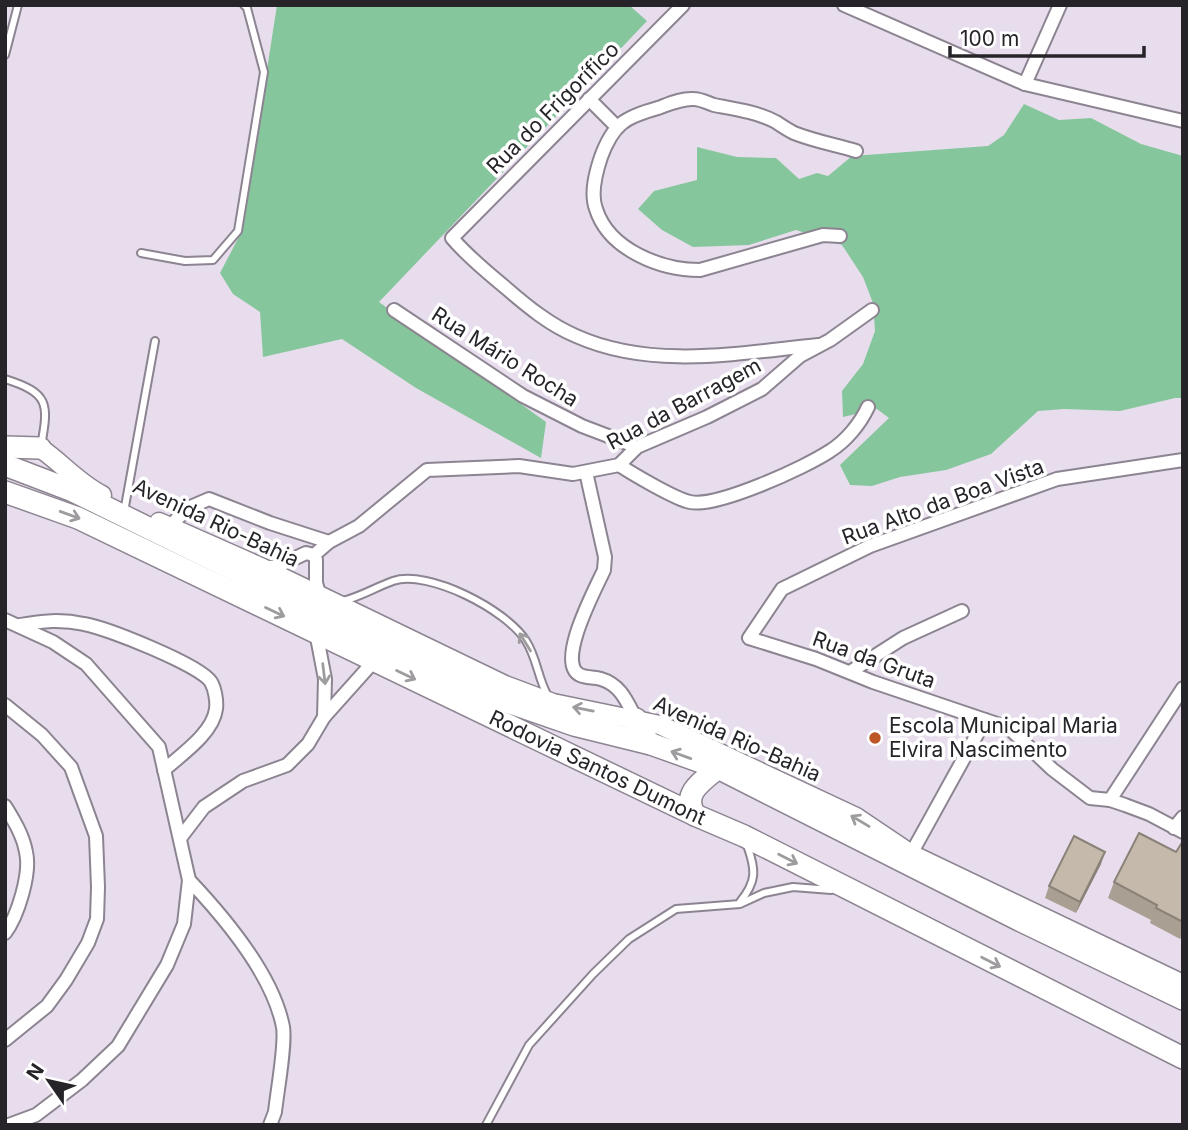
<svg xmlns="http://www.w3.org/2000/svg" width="1188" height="1130" font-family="Inter,sans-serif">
<rect width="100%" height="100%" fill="#e7ddec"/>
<g fill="#86c69c">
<path d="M 277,5 L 629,5 L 647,21 L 379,302 L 546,422 L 541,458 L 416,388 L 342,339 L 263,357 L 260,312 L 233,294 L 220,273 L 242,231 Z"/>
<path d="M 1024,104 L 1059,120 L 1091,118 L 1141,144 L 1183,156 L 1183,398 L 1175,398 L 1120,411 L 1064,409 L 1038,411 L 991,454 L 946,470 L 900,477 L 872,486 L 850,485 L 840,465 L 889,418 L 877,409 L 843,417 L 842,391 L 863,364 L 875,331 L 873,303 L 863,277 L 842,245 L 796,230 L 749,245 L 693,247 L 662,230 L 638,209 L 654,191 L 697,180 L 697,147 L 737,157 L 776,158 L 799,179 L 817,173 L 828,176 L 852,156 L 988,146 L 1004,135 Z"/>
</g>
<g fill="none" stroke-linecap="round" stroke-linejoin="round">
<defs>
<g id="lane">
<path d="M 5,55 L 18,5"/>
<path d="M 141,253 L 185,261 L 213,260 L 238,231 L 264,72 L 247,8 L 244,5"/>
<path d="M 5,379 C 49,393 49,403 41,446"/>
<path d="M 124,512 L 155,341"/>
<path d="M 343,601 C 362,596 376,587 393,581 C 428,569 507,610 526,641 C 537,658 538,679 548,696"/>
<path d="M 740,902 C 757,881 756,870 747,845"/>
<path d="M 486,1125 L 529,1045 L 593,974 L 629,939 L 676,909 L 740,904 L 764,893 L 793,887 L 831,890"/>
</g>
<g id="street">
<path d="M 683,5 L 452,238 C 468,257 487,272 506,288 C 528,307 550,325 576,336 C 652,370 739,353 818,345"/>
<path d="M 844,5 L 1025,84 L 1183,121"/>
<path d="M 1025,84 L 1060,5"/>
<path d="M 589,99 L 616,126"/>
<path d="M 840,236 L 823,235 L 700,270 C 661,270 609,250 596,209 C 590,193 596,172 601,157 C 613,124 625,117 658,108 C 669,104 682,98 694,99 C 700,99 708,103 714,105 C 735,109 757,112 776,122 C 782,126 788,130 794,133 C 814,141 836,145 856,151"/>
<path d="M 394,310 L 523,396 L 582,426 L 637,447"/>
<path d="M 1183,460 L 1057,479 L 870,546 L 782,589 L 749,638 L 816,659 L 873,682 L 1009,728 L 1052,769 L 1090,798 L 1110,800 L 1125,805 L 1149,814 L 1183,832"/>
<path d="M 619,465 C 633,474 675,499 690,502 C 717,508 806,467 830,451 C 846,441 860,424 868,407"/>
<path d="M 586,472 L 605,557 L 604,570 C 596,588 555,663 580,675 C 586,678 594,677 601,679 C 621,685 627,702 636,719"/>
<path d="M 165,531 L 188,508 L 209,499 L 270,523 L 329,542"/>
<path d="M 314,555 L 316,560 L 316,583 L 320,597"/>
<path d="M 263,568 L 278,566 L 306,553 L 314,555 L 329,542 L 359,526 L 427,470 L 519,466 L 573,474 L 619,465 L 637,447 L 707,417 L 762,389 L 800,356 L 830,340 L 872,310"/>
<path d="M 5,620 L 53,642 L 86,664 L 159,747 L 189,880 L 184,924 L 167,965 L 118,1046 L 82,1080 L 36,1115 L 9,1125"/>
<path d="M 20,625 C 42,621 61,619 84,624 C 107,628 200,665 211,682 C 215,689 217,701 216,709 C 213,733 182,754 164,770"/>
<path d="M 316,632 L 325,679 L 324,717"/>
<path d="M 850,672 L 903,638 L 962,611"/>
<path d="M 5,705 L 42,735 L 71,767 L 96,836 L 98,887 L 97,919 L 88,943 L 66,980 L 47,1006 L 5,1040"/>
<path d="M 1110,800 L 1183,688"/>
<path d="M 5,806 C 14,821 23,835 26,852 C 31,873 18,916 5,933"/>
<path d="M 1174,828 L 1183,817"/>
<path d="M 181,837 L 204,807 L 243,781 L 287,765 L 308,744 L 324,717 L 375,660"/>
<path d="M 911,854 L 985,720"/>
<path d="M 189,880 C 224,917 273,975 283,1027 C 286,1045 277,1092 275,1112 L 270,1125"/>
</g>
<g id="secondary">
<path d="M 40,448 C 62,463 78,483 102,495"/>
<path d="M 159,522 L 263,568 L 505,685 L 553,703 L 660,725 L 856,817 L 911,854 L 1183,984"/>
</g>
<g id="highway">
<path d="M 5,447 L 40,448"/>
<path d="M 5,465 L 73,491 L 490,696 L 574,725 L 651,744 L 718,768 L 1017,919 L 1183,999"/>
<path id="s1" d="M 5,492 L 78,518 L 695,815 L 744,836 L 1183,1058"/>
<path d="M 636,719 L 638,731 L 651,744"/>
<path d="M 695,815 C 681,794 702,781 718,768"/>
</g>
</defs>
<use href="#lane" stroke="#8d8491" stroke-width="10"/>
<use href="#street" stroke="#8d8491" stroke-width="16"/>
<use href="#secondary" stroke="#8d8491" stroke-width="21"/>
<use href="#highway" stroke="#8d8491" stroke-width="24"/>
<use href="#lane" stroke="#fff" stroke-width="6"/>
<use href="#street" stroke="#fff" stroke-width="12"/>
<use href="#secondary" stroke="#fff" stroke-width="18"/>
<use href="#highway" stroke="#fff" stroke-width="21"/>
</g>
<g fill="#a99f93">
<path d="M 1183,841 L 1183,934 L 1180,939 L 1150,923 L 1151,920 L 1108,898 L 1114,882 L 1176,852 Z"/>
<path d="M 1101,864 L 1076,913 L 1045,898 L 1049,886 Z"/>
</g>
<path fill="#8a8278" d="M 1105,852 L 1101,864 L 1076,913 L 1080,902 Z"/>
<g fill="#c5b9ab" stroke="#8a8278" stroke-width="2">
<path d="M 1139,833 L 1176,852 L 1183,841 L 1183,922 L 1156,908 L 1157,905 L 1114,882 Z"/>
<path d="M 1074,836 L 1105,852 L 1080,902 L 1049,886 Z"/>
</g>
<defs><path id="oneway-shaft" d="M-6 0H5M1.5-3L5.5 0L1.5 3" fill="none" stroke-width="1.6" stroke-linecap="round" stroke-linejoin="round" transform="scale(1.75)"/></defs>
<g stroke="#9e9c9f">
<use href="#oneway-shaft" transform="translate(70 515) rotate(20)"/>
<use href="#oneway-shaft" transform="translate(275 612) rotate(25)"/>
<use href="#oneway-shaft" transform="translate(525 642) rotate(-122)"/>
<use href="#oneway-shaft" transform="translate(324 674) rotate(83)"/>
<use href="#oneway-shaft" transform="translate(406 675) rotate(26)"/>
<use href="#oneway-shaft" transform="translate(583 709) rotate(-169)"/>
<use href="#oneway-shaft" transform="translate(681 755) rotate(-160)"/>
<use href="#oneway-shaft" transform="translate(860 821) rotate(-149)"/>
<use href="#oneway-shaft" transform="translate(788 859) rotate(27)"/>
<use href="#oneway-shaft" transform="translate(991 962) rotate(27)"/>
</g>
<circle fill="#bd5728" stroke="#fff" stroke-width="2.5" cx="875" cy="738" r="7"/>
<g text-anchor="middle" stroke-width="7" stroke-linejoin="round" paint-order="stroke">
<g font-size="21" fill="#272429" stroke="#fff">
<text transform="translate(553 108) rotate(-45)" y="7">Rua do Frigorífico</text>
<text transform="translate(505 357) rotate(32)" y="7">Rua Mário Rocha</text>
<text transform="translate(684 404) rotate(-28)" y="7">Rua da Barragem</text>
<text transform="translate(943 502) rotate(-20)" y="7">Rua Alto da Boa Vista</text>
<text transform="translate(216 523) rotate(25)" y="7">Avenida Rio-Bahia</text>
<text transform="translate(874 660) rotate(20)" y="7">Rua da Gruta</text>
<text transform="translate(737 739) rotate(24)" y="7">Avenida Rio-Bahia</text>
<text dy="7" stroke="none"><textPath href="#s1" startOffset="654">Rodovia Santos Dumont</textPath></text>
</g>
<g font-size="21" fill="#272429" stroke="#fff" text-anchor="start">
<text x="889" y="733">Escola Municipal Maria<tspan x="889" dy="24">Elvira Nascimento</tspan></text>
</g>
</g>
<rect width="1188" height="1130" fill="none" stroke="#272429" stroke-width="14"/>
<g transform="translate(49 1081) rotate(304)" stroke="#ffffff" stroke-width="5" paint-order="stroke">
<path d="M0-5L12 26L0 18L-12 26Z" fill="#272429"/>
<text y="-10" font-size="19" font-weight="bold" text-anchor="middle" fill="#272429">N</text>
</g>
<path d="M950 46v10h194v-10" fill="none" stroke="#272429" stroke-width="3.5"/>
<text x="960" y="46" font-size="21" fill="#272429" stroke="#ffffff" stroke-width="5" paint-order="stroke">100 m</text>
</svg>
